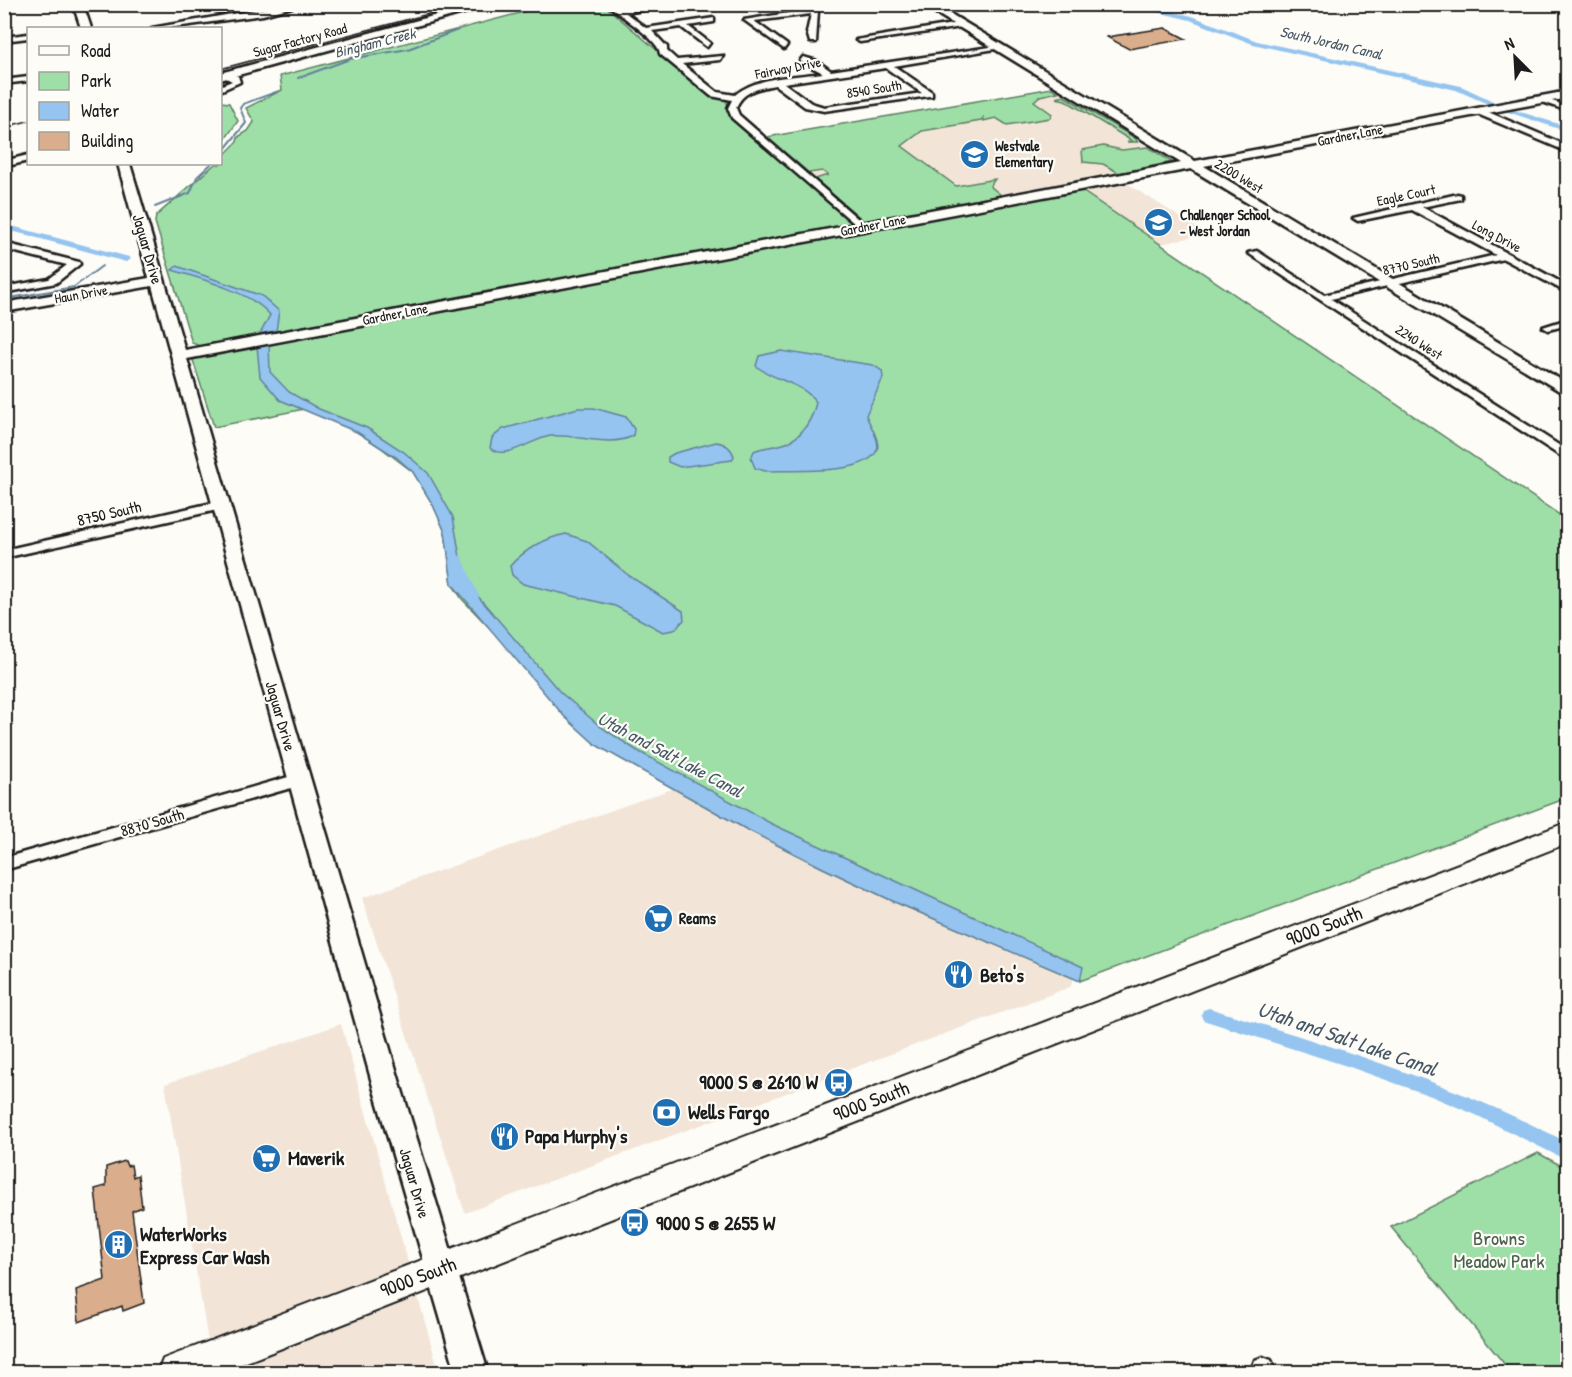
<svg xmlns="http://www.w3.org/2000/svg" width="1572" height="1377" font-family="'Patrick Hand',sans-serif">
<rect width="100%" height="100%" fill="#fdfcf7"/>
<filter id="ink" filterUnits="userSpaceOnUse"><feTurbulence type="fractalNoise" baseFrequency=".0167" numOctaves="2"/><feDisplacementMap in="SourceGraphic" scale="12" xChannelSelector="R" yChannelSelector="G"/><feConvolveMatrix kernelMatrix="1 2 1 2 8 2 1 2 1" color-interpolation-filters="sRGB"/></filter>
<g filter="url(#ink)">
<g fill="#f2e5d7">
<path d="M 1052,88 L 1172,162 L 864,221 L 767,137 Z"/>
<path d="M 1125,182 L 1206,234 L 1161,244 L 1080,190 Z"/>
<path d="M 672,789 L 1076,973 L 1070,987 L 465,1213 L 362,898 Z"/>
<path d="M 341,1024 L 439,1372 L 213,1372 L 165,1084 Z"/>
</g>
<g fill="#9edfa8" stroke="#5d7e62" stroke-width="1.5">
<path d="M 554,4 L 604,5 L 706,92 L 726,99 L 730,115 L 853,224 L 850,225 L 1079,189 L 1567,520 L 1567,798 L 1080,981 L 897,903 L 823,868 L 744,828 L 596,745 L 564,716 L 502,641 L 462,599 L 452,584 L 445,532 L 433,505 L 413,472 L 380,447 L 357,432 L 304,409 L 214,427 L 192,357 L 201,355 L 200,346 L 192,343 L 155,222 L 156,216 L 215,164 L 220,164 L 221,158 L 237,142 L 238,137 L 248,131 L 254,122 L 246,108 L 282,90 L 280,76 Z"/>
<path d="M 1052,88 L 1058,92 L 1040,96 L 1034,101 L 1052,114 L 1050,118 L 1007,125 L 996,118 L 983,121 L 983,118 L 981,121 L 922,131 L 902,146 L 956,186 L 995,179 L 990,186 L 1001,195 L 864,221 L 815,179 L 828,175 L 822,171 L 809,173 L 767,137 Z"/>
<path d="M 1064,96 L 1135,138 L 1138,142 L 1127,142 L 1132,141 L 1065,100 L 1056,98 Z"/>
<path d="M 221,102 L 229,103 L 238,121 L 221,145 Z"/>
<path d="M 1103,146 L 1122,150 L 1148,147 L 1172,162 L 1119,173 L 1103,164 L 1083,162 L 1082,150 Z"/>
<path d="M 1538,1153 L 1567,1169 L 1567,1372 L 1511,1372 L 1391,1227 Z"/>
</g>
<g fill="#94c4ef" stroke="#64819b" stroke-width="1.5">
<path d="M 177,266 L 262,296 L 279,311 L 276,331 L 260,334 L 270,315 C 253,293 199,278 172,270 Z"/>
<path d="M 269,344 L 270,372 L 289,392 L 319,409 L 367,428 L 404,452 L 428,473 L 453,517 L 464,580 L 560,692 L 601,727 L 636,750 L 772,824 L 1083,967 L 1080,981 L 897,903 L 823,868 L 744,828 L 596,745 L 564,716 L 452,584 L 445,532 L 433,505 L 413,472 L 396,457 L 357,432 L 280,400 L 260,377 L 257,346 Z"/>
<path d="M 781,351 L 873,365 L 882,371 L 883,378 L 866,415 C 869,424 881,441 877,450 C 866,477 790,469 765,471 L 755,468 L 751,458 L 754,451 C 765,446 776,447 786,443 C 802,437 813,418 816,402 C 802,382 774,381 756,366 L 759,356 Z"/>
<path d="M 578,408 L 594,408 L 626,417 L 634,429 L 633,436 C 610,448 576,434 551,436 C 533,438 505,462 490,448 L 492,438 L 503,429 Z"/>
<path d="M 716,442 C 725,443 731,447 734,456 L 732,460 L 680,467 L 668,462 L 668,457 L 675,453 Z"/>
<path d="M 566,534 L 587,541 L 628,575 L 683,611 L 684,620 L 674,630 L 663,632 L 615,606 L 523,584 L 512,575 L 510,566 C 524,550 545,538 566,534 Z"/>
</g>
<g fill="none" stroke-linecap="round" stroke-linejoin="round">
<g stroke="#64819b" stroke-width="2">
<path d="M 298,78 L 350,59 L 408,49 L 458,30"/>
<path d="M 220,155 L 246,123 L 240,108 L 243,104 L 279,91"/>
<path d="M 155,207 L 190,193 L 197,177 L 211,164"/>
<path d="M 4,299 L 74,287 L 102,266"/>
</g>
<g fill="#94c4ef" fill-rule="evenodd">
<path d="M 1124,4 L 1138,4 L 1192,16 L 1257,41 L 1461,86 L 1497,103 L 1490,105 L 1456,90 L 1253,44 L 1190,20 Z"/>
<path d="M 1505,107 L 1568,127 L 1568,132 L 1505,111 Z"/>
<path d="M 4,224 L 129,257 L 131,259 L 126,262 L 4,229 Z"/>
<path d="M 456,553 L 462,557 L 479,597 L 477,600 L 473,601 L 467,597 L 450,557 Z"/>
<path d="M 1209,1008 C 1332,1046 1454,1083 1568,1143 L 1568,1161 L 1476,1115 L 1431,1096 L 1347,1066 L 1203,1020 L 1201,1015 L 1203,1010 Z"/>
</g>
</g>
<g fill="#daae8c" stroke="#1c1c1c" stroke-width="1.5">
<path d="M 1165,28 L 1186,39 L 1129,49 L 1107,37 Z"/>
<path d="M 125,1161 L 127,1166 L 131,1165 L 133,1177 L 138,1175 L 142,1207 L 132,1211 L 144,1303 L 123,1311 L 122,1306 L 79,1322 L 76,1290 L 105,1280 L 95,1189 L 106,1186 L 106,1167 Z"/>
</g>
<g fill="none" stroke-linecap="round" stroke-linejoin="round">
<defs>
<g id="street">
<path d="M 289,4 L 303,4 L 263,15 L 168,28 L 152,28 Z"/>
<path d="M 608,4 L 616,4 L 621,9 L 655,4 L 676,4 L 626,13 L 646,28 L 714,18 L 714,22 L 688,26 L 710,43 L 707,47 L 681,27 L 652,31 L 667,47 L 667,51 L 677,60 L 723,56 L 720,60 L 682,64 L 717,92 L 735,95 C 757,76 795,77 823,73 L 800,61 L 803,57 L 817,61 L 831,71 L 997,46 L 1001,48 L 894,66 L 932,92 L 932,96 L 929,96 L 824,111 L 805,107 L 775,85 C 760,88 742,91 736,108 L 739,115 L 865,225 L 867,227 L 862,230 L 732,118 L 728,108 L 732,100 L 711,96 L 660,54 C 660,40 619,16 608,4 ZM 886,68 L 922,93 L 824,107 L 811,103 L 784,83 Z"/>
<path d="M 758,4 L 766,4 L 767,5 L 763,7 Z"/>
<path d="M 805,4 L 812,4 L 818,11 L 816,42 L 810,42 L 807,32 L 811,14 L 754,21 L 787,45 L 784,49 L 744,20 L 808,10 Z"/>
<path d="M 1550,4 L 1568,7 L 1568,12 L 1550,6 Z"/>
<path d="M 959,23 L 962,27 L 860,42 L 856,40 Z"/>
<path d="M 82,26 L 86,26 L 90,28 L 82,28 Z"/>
<path d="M 28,34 L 28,38 L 4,41 L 4,37 Z"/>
<path d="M 224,73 L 238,76 L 240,82 L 220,91 L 220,86 L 232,81 L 224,77 Z"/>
<path d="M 28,77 L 28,81 L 4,84 L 4,80 Z"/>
<path d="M 1539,97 L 1568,106 L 1568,111 L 1539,101 Z"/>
<path d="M 1475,109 L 1481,109 L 1568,146 L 1568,152 L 1475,113 Z"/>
<path d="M 28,155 L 28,161 L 4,167 L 4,161 Z"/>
<path d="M 1458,194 L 1461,195 L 1461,199 L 1422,207 L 1568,286 L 1568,293 L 1504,259 L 1331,299 L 1568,451 L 1568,461 L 1248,253 L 1257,251 L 1324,295 L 1496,255 L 1412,210 L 1358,221 L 1353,218 Z"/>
<path d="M 4,243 L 79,262 L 80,264 L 56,283 L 4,293 L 4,287 L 49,279 L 67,265 L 4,249 Z"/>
<path d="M 1568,319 L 1568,325 L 1548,330 L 1543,327 Z"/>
<path d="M 221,501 L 227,505 L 226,508 L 4,558 L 4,550 Z"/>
<path d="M 299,774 L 305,776 L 307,780 L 305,784 L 4,870 L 4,858 Z"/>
<path d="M 1263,1357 L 1271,1360 L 1277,1372 L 1253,1372 L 1252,1368 L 1255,1360 Z"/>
</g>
<g id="secondary">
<path d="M 73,4 L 83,4 L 91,28 L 81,28 Z"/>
<path d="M 478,4 L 496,4 L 220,80 L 220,73 Z"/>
<path d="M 921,4 L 934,4 L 1195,161 L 1568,91 L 1568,98 L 1204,166 L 1568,384 L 1568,396 L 1191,169 L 187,359 L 402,1090 L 488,1372 L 456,1372 L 374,1090 L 152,286 L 4,312 L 4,303 L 149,278 L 118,164 L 130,164 L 185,350 L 1181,163 Z"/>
</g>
<path id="primary" d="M 1568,822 L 1568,843 L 221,1372 L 158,1372 L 163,1359 L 176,1354 Z"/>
</defs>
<use href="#street" stroke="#1c1c1c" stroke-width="5"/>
<use href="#secondary" stroke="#1c1c1c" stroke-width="5"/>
<use href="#primary" stroke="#1c1c1c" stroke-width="4"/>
<use href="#street" fill="#fdfcf7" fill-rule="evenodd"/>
<use href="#secondary" fill="#fdfcf7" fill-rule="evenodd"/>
<use href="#primary" fill="#fdfcf7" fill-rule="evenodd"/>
<g stroke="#1c1c1c" stroke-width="1.5">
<path d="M 220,69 L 466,4"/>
<path d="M 4,127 L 28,121"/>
</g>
</g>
</g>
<defs>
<symbol id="school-disc" viewBox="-11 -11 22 22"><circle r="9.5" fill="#1f6fb2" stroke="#fdfcf7"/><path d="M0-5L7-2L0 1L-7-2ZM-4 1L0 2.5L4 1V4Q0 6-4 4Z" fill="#fff"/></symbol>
<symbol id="supermarket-disc" viewBox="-11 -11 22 22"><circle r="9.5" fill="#1f6fb2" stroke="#fdfcf7"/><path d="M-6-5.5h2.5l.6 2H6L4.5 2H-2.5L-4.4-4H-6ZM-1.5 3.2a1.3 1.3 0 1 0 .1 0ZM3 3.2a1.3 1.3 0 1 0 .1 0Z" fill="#fff"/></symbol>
<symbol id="restaurant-disc" viewBox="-11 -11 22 22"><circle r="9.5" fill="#1f6fb2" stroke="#fdfcf7"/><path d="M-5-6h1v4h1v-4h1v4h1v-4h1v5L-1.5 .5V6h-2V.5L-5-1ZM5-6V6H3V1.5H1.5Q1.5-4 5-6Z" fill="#fff"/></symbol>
<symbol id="bus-disc" viewBox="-11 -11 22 22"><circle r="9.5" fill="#1f6fb2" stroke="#fdfcf7"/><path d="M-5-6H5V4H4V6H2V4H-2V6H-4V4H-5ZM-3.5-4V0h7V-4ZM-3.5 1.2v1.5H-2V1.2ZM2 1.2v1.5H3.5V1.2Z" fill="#fff"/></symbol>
<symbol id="bank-disc" viewBox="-11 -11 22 22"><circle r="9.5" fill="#1f6fb2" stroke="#fdfcf7"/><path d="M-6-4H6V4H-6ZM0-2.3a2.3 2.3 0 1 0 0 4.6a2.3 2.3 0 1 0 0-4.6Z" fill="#fff"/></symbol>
<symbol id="building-disc" viewBox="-11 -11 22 22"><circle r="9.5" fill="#1f6fb2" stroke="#fdfcf7"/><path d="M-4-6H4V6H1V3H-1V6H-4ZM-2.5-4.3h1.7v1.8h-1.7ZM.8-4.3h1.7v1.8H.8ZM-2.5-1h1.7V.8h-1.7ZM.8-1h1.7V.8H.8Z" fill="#fff"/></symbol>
</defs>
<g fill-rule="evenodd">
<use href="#school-disc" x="958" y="138" width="33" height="33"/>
<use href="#school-disc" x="1142" y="206" width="33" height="33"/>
<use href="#supermarket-disc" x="642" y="902" width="33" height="33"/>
<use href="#restaurant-disc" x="942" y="958" width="33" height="33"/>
<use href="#bus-disc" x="822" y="1066" width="33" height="33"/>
<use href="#bank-disc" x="650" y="1096" width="33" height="33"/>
<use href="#restaurant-disc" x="488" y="1120" width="33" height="33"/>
<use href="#supermarket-disc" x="250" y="1142" width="33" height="33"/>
<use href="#bus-disc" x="618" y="1206" width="33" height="33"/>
<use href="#building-disc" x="102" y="1228" width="33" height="33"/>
</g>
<g text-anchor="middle" stroke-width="4.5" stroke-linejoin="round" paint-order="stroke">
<g font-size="14" fill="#1c1c1c" stroke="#fdfcf7">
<text transform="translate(300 40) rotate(-15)" y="5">Sugar Factory Road</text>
<text transform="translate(788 68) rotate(-11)" y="5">Fairway Drive</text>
<text transform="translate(874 89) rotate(-9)" y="5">8540 South</text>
<text transform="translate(1350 135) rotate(-11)" y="5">Gardner Lane</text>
<text transform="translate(1239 176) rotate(31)" y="5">2200 West</text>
<text transform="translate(1406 195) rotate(-12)" y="5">Eagle Court</text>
<text transform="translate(873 225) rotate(-11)" y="5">Gardner Lane</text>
<text transform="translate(1497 236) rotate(28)" y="5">Long Drive</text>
<text transform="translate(1411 264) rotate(-13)" y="5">8770 South</text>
<text transform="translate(81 294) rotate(-10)" y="5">Haun Drive</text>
<text transform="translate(395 314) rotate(-11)" y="5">Gardner Lane</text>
<text transform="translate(1419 342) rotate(33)" y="5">2240 West</text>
</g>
<g font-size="14" font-weight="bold" fill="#1c1c1c" stroke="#fdfcf7" text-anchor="start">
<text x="995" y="151">Westvale<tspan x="995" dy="16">Elementary</tspan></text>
<text x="1180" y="220">Challenger School<tspan x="1180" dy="16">- West Jordan</tspan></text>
</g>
<g font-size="15" font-style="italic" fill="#465766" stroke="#fdfcf7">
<text transform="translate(375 43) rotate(-14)" y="5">Bingham Creek</text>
<text transform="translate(1331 43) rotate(13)" y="5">South Jordan Canal</text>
</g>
<g font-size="16" fill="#1c1c1c" stroke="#fdfcf7">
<text transform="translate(148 249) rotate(74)" y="6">Jaguar Drive</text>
<text transform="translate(109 513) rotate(-13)" y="6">8750 South</text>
<text transform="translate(281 716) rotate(74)" y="6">Jaguar Drive</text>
<text transform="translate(152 822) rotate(-16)" y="6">8870 South</text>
<text transform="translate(415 1183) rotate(74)" y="6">Jaguar Drive</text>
</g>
<g font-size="16" font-weight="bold" fill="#1c1c1c" stroke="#fdfcf7" text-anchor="start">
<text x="679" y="924">Reams</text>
</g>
<g font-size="18" font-style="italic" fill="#465766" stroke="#fdfcf7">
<text transform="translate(670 755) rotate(28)" y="6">Utah and Salt Lake Canal</text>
</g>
<g font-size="20" fill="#1c1c1c" stroke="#fdfcf7">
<text transform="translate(1324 926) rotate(-21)" y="7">9000 South</text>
<text transform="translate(871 1101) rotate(-21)" y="7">9000 South</text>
<text transform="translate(418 1277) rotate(-21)" y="7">9000 South</text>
</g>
<g font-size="20" font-weight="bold" fill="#1c1c1c" stroke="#fdfcf7" text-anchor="start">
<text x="980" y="982">Beto's</text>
<text x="818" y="1089" text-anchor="end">9000 S @ 2610 W</text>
<text x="688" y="1119">Wells Fargo</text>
<text x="525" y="1143">Papa Murphy's</text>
<text x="288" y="1165">Maverik</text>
<text x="656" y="1230">9000 S @ 2655 W</text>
<text x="140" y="1241">WaterWorks<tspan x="140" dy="23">Express Car Wash</tspan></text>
</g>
<g font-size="20" fill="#4a604d" stroke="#fdfcf7">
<text x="1499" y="1245">Browns<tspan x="1499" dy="23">Meadow Park</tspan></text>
</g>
<g font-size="21" font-style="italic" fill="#465766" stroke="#fdfcf7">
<text transform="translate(1347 1039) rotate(19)" y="7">Utah and Salt Lake Canal</text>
</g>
</g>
<rect width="1572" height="1377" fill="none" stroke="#fdfcf7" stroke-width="24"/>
<rect x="12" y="12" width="1548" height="1353" fill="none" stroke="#1c1c1c" stroke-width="2" filter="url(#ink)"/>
<rect x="27" y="27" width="195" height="138" fill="#fdfcf7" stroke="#a3a29f" stroke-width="1.5"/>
<rect x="39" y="46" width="30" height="9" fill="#fdfcf7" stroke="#a3a29f" stroke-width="1.5"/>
<text x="81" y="57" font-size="18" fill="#1c1c1c">Road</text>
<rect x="39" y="72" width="30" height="18" fill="#9edfa8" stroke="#a3a29f" stroke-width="1.5"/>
<text x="81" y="87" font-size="18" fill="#1c1c1c">Park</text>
<rect x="39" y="102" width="30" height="18" fill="#94c4ef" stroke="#a3a29f" stroke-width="1.5"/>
<text x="81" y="117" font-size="18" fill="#1c1c1c">Water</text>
<rect x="39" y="132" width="30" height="18" fill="#daae8c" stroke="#a3a29f" stroke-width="1.5"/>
<text x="81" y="147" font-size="18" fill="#1c1c1c">Building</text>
<g transform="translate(1515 57) rotate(336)" stroke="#fdfcf7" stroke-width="4.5" paint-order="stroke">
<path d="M0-4.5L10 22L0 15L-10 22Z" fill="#1c1c1c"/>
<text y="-9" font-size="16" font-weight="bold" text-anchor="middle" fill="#1c1c1c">N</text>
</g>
</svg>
